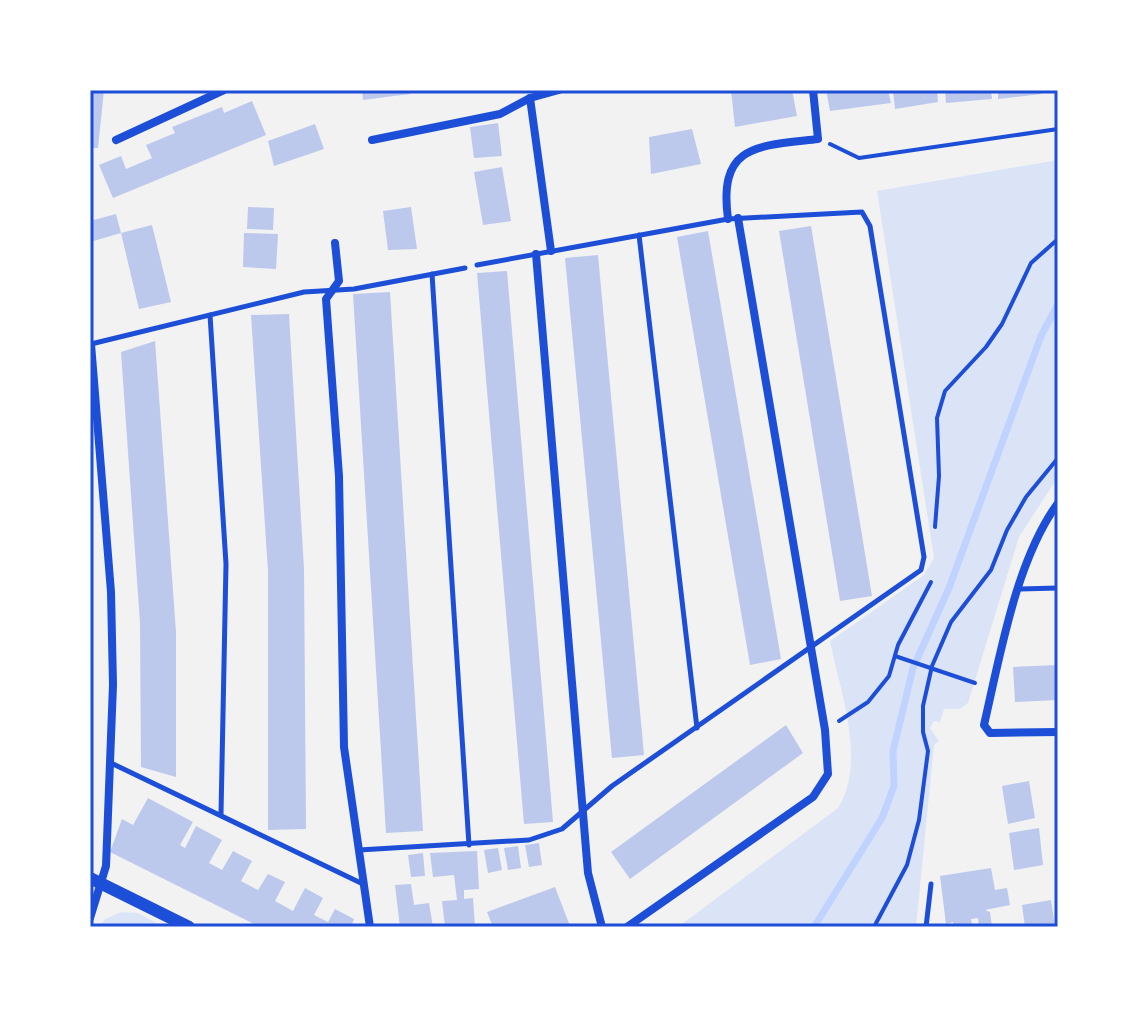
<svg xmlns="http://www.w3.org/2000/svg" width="1148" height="1017" font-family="'Sofia Sans Condensed',sans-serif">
<rect width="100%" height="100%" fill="#f2f2f2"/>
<g fill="#dbe4f7">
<path d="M 1058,160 L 1058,477 L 1019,537 L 968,703 L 960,709 L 944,709 L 940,722 L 934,721 L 930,728 L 939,741 L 934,745 L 916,927 L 678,927 L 838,808 C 867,761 840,692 830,641 L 924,575 L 934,558 L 877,191 Z"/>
<path d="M 121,912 L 138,913 L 164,927 L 100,927 L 105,919 Z"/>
</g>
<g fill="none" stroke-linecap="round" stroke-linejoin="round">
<path stroke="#bfd3fe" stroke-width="7" d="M 814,927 L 882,818 L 894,786 L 893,751 L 913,668 L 949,588 L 1041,336 L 1058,304"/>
</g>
<g fill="#bdc9ec">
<path d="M 90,90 L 104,90 L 98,148 L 90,148 Z"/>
<path d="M 362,90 L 410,90 L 410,94 L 363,100 Z"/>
<path d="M 731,90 L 792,90 L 797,116 L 735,127 Z"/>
<path d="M 826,90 L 888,90 L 891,103 L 830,111 Z"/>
<path d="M 893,90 L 937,90 L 938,102 L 895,109 Z"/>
<path d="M 945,90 L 991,90 L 992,99 L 946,103 Z"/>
<path d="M 998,90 L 1041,90 L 1041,94 L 998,99 Z"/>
<path d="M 252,101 L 266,135 L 113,198 L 99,165 L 121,156 L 126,169 L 152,158 L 146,145 L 175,133 L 172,127 L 222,107 L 224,113 Z"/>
<path d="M 498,123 L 502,156 L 474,158 L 470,127 Z"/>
<path d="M 315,124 L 324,149 L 274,166 L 268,141 Z"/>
<path d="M 692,129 L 701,164 L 651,174 L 649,137 Z"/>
<path d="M 502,167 L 511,221 L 483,225 L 474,172 Z"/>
<path d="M 248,207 L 274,208 L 273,230 L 247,229 Z"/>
<path d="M 411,207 L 417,249 L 388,250 L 383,211 Z"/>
<path d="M 116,214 L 121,233 L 152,225 L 171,302 L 139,309 L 121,233 L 90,242 L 90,221 Z"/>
<path d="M 811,226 L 872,596 L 840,601 L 779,231 Z"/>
<path d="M 708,231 L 781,659 L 750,665 L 677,237 Z"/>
<path d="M 244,233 L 278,234 L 276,269 L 243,267 Z"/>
<path d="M 598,255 L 644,755 L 612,758 L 565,258 Z"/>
<path d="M 507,271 L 553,822 L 524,824 L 477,273 Z"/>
<path d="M 390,292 L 423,831 L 386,833 L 353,294 Z"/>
<path d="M 289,314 L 304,569 L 306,829 L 268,830 L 268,571 L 251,315 Z"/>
<path d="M 155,341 L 176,632 L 176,777 L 141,767 L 140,623 L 121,352 Z"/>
<path d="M 1058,665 L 1058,700 L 1015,702 L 1013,667 Z"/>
<path d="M 786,725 L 803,753 L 630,879 L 611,852 Z"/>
<path d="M 1029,781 L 1035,818 L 1008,824 L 1002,786 Z"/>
<path d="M 148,798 L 193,822 L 180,845 L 185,848 L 196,826 L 222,840 L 209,863 L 222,870 L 233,851 L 252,861 L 241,881 L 258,890 L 268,874 L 285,882 L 275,901 L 293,911 L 305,888 L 323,898 L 314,915 L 328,922 L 335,909 L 354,919 L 351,927 L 260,927 L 110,852 L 122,819 L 133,825 Z"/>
<path d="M 1039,828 L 1043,865 L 1014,870 L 1009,833 Z"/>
<path d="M 539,843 L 542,865 L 529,867 L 525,845 Z"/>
<path d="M 518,846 L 521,868 L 508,870 L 504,848 Z"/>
<path d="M 498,848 L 502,870 L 488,873 L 484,850 Z"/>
<path d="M 477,851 L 479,889 L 464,890 L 464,899 L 473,898 L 475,927 L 445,927 L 442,901 L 457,900 L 454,875 L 433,877 L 430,853 Z"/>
<path d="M 423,853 L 425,876 L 411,877 L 408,855 Z"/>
<path d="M 991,868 L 995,890 L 1007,888 L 1010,905 L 985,910 L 990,912 L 992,927 L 979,927 L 978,918 L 971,919 L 972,925 L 962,927 L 954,927 L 953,922 L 946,924 L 940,876 Z"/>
<path d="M 411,884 L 414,905 L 429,903 L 433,927 L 400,927 L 395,885 Z"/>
<path d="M 555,887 L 570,926 L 493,927 L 487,912 Z"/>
<path d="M 1051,900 L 1055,927 L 1025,927 L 1022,905 Z"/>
</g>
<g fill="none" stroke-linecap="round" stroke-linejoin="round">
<g stroke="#1d4ed8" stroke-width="4">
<path d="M 830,144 L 859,158 L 1058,129"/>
<path d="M 935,527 L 939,476 L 937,418 L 945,391 L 986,347 L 1002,324 L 1031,263 L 1058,239"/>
<path d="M 895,656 L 975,683"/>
<path d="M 839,721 L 868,702 L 889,676 L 898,645 L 931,582"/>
<path d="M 874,927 L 907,865 L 919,820 L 928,751 L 923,732 L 923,706 L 932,666 L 951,622 L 991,570 L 1007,530 L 1026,497 L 1058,458"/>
</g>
<g stroke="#1d4ed8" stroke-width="5">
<path d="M 639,235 L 697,728"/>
<path d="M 432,274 L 469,845"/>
<path d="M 210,315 L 226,564 L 221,814"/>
<path d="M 91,344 L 304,292 L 354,289 L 465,268"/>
<path d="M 1020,589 L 1058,588"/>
<path d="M 111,763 L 363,884"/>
<path d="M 359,850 L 529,840 L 562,829 L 612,786 L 921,570 L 924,557 L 870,226 L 862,212 L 728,219 L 477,265"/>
<path d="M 926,927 L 931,884"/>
</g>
<g stroke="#1d4ed8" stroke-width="8">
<path d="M 530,98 L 551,251"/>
<path d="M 116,140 L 224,90"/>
<path d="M 372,140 L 500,114 L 530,98 L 559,90"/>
<path d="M 728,219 C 718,144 757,146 818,139 L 813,90"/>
<path d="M 335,243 L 339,281 L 326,299 L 339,476 L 344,747 L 370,927"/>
<path d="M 536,254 L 588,873 L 602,927"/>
<path d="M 1058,503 C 1016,560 1000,656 984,725 L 990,733 L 1058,732"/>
<path d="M 90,918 L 106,866 L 113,685 L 111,592 L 91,344"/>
<path d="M 627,927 L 813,797 L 828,774 L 825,730 L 738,218"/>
</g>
<path stroke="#1d4ed8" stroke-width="12" d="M 90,878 L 189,927"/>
</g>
<rect width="1148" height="1017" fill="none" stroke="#ffffff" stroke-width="184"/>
<rect x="92" y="92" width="964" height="833" fill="none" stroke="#1d4ed8" stroke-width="3"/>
</svg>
